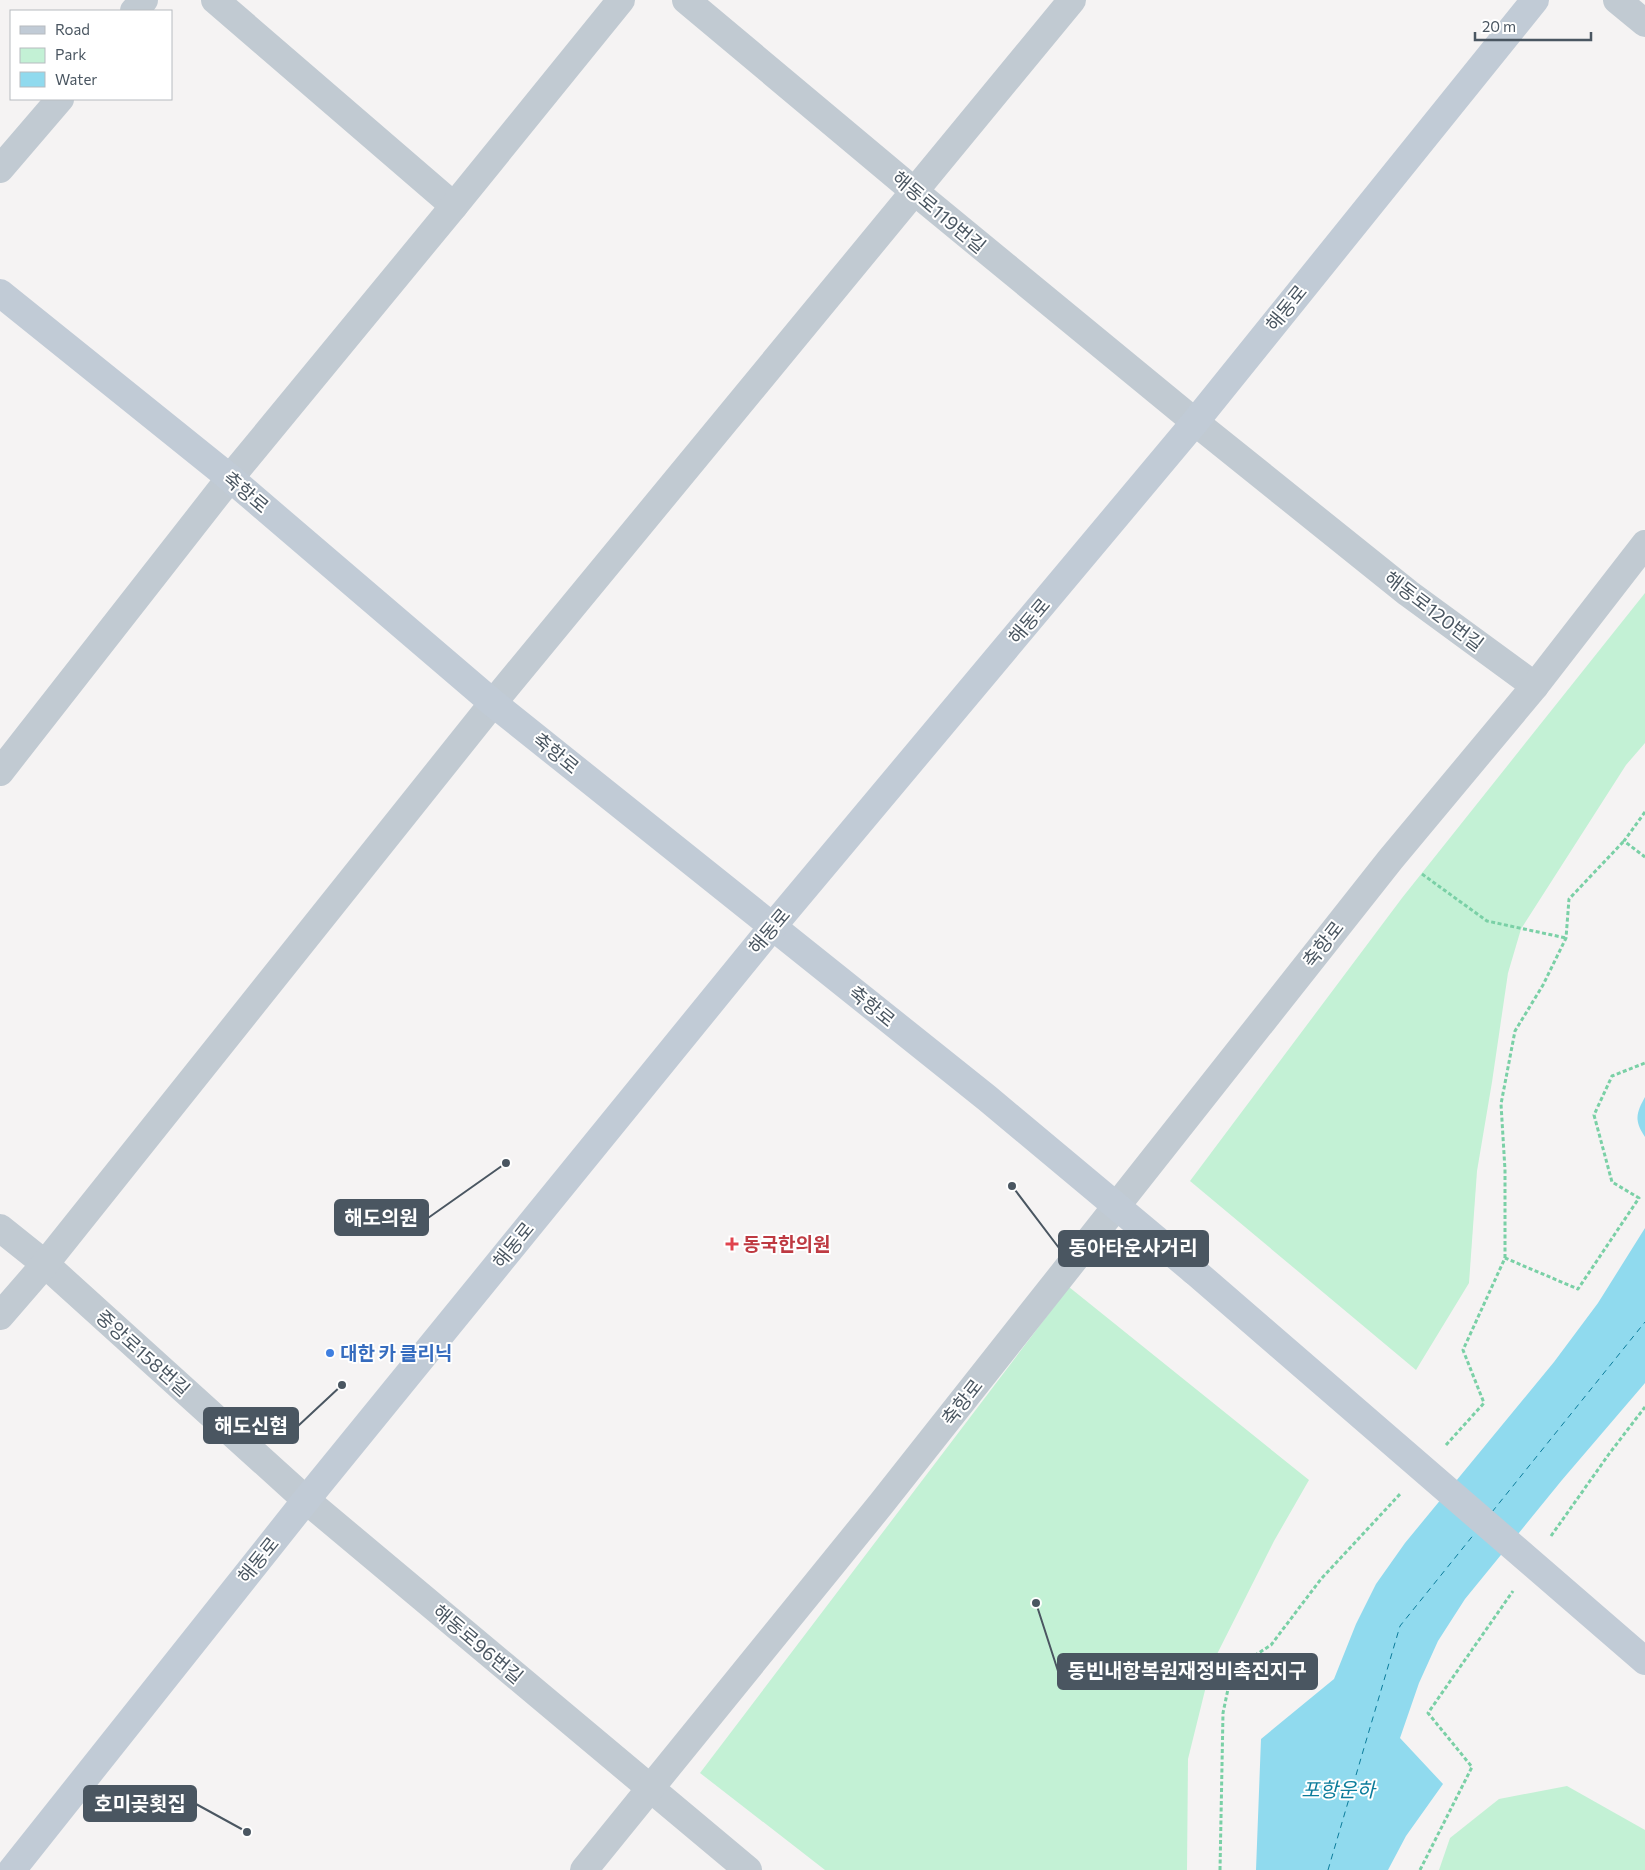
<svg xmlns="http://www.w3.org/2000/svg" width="1645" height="1870" font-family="Commissioner,'Noto Sans KR',sans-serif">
<rect width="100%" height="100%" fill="#f5f3f3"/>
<g fill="#c3f1d5">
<path d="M 1645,593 L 1645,743 L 1626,765 L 1521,929 L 1508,973 L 1492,1082 L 1477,1171 L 1469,1283 L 1416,1370 L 1190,1181 L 1402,898 Z"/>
<path d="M 1069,1287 L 1309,1480 L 1274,1541 L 1211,1666 L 1188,1759 L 1187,1870 L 825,1870 L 700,1773 Z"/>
<path d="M 1567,1786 L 1645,1830 L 1645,1870 L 1439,1870 L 1450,1838 L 1499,1799 Z"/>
</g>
<g fill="#90daee">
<path d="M 1645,1097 L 1645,1137 C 1634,1121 1636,1113 1645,1097 Z"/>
<path d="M 1645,1228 L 1645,1383 L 1562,1480 L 1465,1599 L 1438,1641 L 1419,1683 L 1400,1738 L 1443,1784 L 1406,1836 L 1388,1870 L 1256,1870 L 1261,1739 L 1334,1679 L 1356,1624 L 1376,1584 L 1405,1543 L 1554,1362 L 1598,1303 Z"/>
</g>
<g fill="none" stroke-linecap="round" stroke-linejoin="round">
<g stroke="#0c7c9b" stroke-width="1" stroke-dasharray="6 5" stroke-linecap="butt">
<path d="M 1492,1512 L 1645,1322"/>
<path d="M 1328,1870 L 1400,1626 L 1475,1533"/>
</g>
<g stroke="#7ad0a6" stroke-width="3" stroke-dasharray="4 2.5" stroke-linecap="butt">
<path d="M 1645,812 L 1624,841 L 1645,857"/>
<path d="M 1422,874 L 1487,921 L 1566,938"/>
<path d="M 1505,1258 L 1505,1170 L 1501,1104 L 1515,1031 L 1543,985 L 1566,938 L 1569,899 L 1624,841"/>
<path d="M 1446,1445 L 1484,1403 L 1463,1350 L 1505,1258 L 1578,1289 L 1639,1198 L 1612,1182 L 1594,1115 L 1612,1076 L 1645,1063"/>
<path d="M 1551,1536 L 1609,1454 L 1645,1407"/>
<path d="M 1220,1870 L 1223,1713 L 1232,1670 L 1271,1645 L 1321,1579 L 1401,1493"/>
<path d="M 1420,1870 L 1472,1767 L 1428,1713 L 1513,1591"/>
</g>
<g stroke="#c1cad2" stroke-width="28">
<path d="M 215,0 L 454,206"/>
<path d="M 686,0 L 914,191 L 1195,422 L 1408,593 L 1535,686"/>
<path d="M 1617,0 L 1645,23"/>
<path d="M 134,11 L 144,0"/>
<path d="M 0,169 L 60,99"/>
<path d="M 0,772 L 230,478 L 454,206 L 621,0"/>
<path d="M 0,1228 L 45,1264 L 306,1500 L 748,1870"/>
<path d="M 0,1316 L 45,1264 L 493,703 L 1072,0"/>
<path d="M 584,1870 L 881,1504 L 1390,860 L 1535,686 L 1645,544"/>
</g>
<g stroke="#c1cbd6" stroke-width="28">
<path d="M 0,293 L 230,478 L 493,703 L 987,1098 L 1194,1271"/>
<path d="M 12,1870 L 306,1500 L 773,926 L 1195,422 L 1535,0"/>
</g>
<path stroke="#c1cbd6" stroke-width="28" d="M 1194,1271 L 1645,1661"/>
</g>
<path fill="#e0444e" stroke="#fff" stroke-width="2" d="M729.5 1236.5h5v5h5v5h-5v5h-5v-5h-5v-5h5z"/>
<circle fill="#3f7fe0" stroke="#fff" stroke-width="2" cx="330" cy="1353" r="5"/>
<g text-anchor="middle" stroke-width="4" stroke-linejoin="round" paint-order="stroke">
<g font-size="19" fill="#4a5661" stroke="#fff">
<text transform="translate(939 212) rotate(40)" y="7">해동로119번길</text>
<text transform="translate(1286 308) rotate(-51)" y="7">해동로</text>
<text transform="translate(246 492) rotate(40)" y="7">축항로</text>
<text transform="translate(1434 611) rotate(37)" y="7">해동로120번길</text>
<text transform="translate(1029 621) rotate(-50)" y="7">해동로</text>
<text transform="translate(556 753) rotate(39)" y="7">축항로</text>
<text transform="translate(769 931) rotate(-50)" y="7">해동로</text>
<text transform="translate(1323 944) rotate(-52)" y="7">축항로</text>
<text transform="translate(872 1006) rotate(39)" y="7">축항로</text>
<text transform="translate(513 1245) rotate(-51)" y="7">해동로</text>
<text transform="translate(143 1353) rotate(42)" y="7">중앙로158번길</text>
<text transform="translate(962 1402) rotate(-52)" y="7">축항로</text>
<text transform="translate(258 1560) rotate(-51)" y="7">해동로</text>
<text transform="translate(478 1644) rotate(40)" y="7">해동로96번길</text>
</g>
<g font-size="19" font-weight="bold" fill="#be3a42" stroke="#fff" text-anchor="start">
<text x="743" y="1251">동국한의원</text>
</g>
<g font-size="19" font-weight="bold" fill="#366cbe" stroke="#fff" text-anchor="start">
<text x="340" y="1360">대한 카 클리닉</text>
</g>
<g font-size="20" font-style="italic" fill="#0c7c9b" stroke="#fff">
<text x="1338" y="1797">포항운하</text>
</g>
</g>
<path fill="none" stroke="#4a5661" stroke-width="2" d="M506 1163L428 1218M1012 1186L1059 1248M342 1385L298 1426M1036 1603L1058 1671M247 1832L196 1804"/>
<g fill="#4a5661" stroke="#fff" stroke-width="2">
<circle cx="506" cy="1163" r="5"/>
<circle cx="1012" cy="1186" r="5"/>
<circle cx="342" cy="1385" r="5"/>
<circle cx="1036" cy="1603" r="5"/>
<circle cx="247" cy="1832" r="5"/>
</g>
<g fill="#4a5661" stroke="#4a5661" stroke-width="2">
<rect x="335" y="1200" width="93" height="35" rx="5"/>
<rect x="1059" y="1231" width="149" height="35" rx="5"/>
<rect x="204" y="1408" width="94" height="35" rx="5"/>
<rect x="1058" y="1654" width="259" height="35" rx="5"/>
<rect x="84" y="1786" width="112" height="35" rx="5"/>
</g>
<g font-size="20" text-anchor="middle" font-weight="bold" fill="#fff">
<text x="381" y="1225">해도의원</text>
<text x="1133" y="1255">동아타운사거리</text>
<text x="251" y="1433">해도신협</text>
<text x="1187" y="1678">동빈내항복원재정비촉진지구</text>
<text x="140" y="1811">호미곶횟집</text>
</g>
<rect x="10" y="10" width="162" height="90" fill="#ffffff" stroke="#b7bbc0"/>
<rect x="20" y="26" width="25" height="8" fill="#c1cbd6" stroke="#b7bbc0"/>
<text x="55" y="35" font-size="15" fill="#4a5661">Road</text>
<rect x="20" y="48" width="25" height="15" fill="#c3f1d5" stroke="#b7bbc0"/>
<text x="55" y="60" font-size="15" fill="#4a5661">Park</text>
<rect x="20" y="72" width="25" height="15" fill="#90daee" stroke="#b7bbc0"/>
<text x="55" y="85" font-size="15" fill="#4a5661">Water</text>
<path d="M1475 32v8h116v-8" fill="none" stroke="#4a5661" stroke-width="2.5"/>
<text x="1482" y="32" font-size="15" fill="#4a5661" stroke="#ffffff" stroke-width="4" paint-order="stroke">20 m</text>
</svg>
